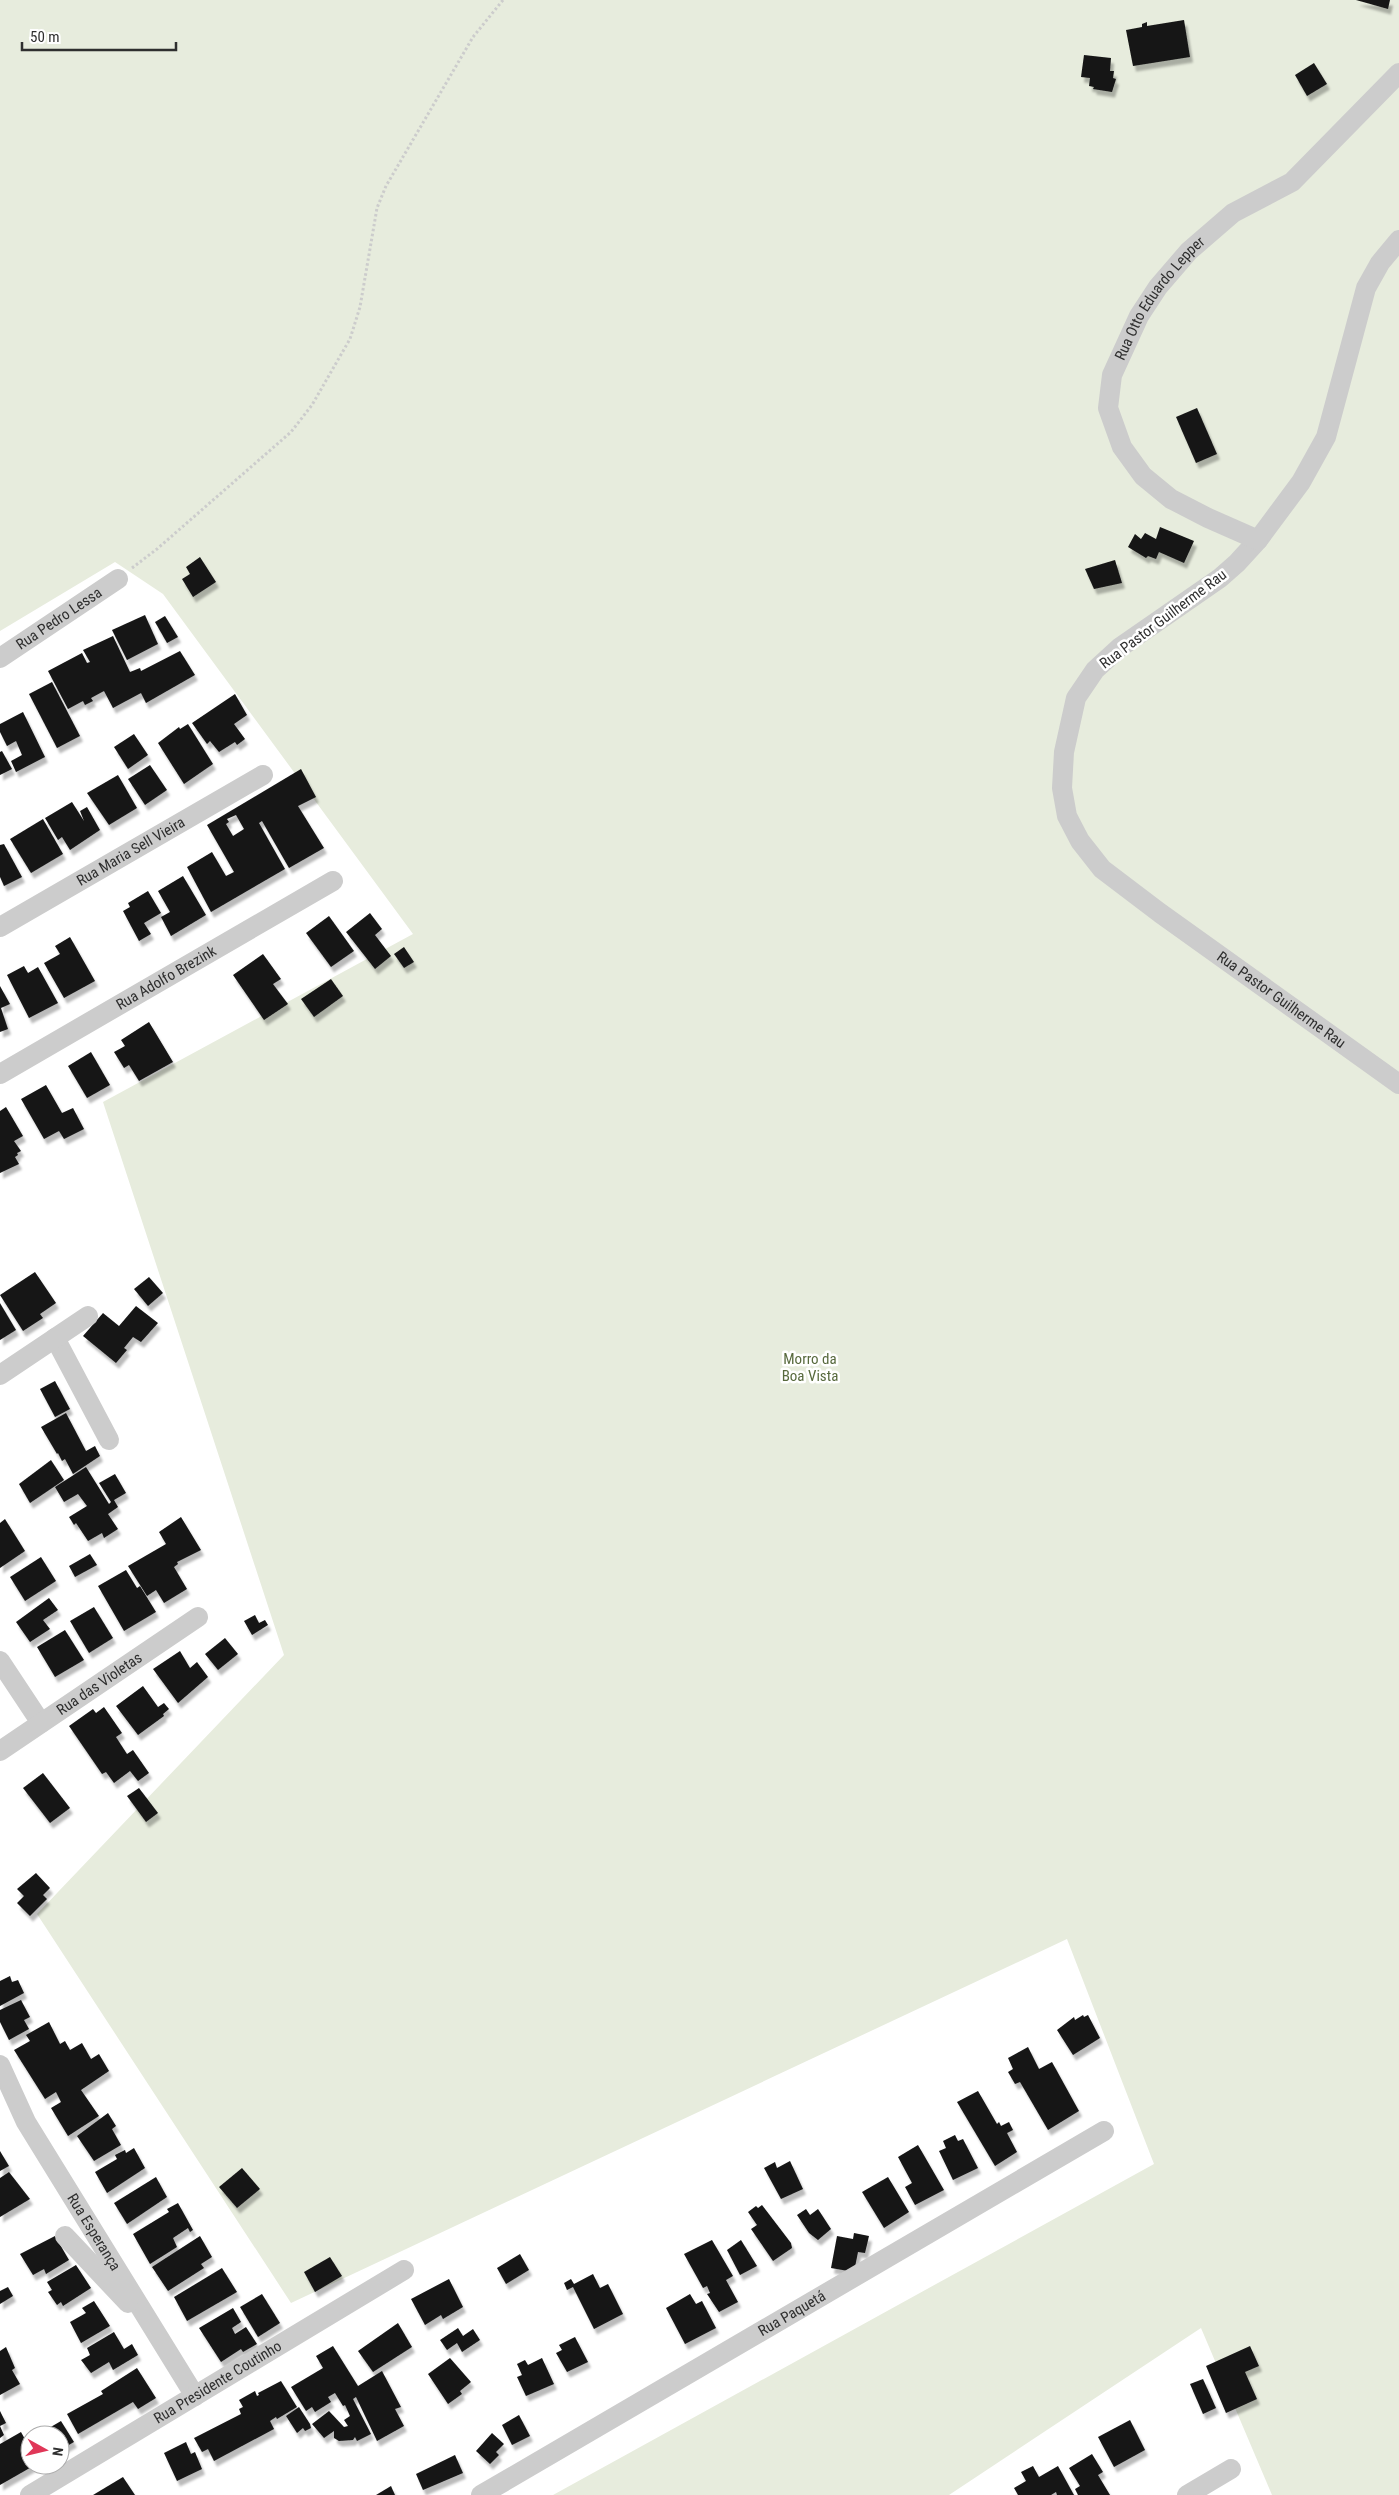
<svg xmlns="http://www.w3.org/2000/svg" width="1399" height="2495" font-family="'Roboto Condensed',sans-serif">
<defs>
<filter id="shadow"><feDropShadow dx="3" dy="5.5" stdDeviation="1" flood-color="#0004"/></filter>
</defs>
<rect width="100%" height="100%" fill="#fff"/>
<path fill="#e7ecdd" d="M 0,0 L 1399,0 L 1399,2495 L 1272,2495 L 1201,2328 L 949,2495 L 553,2495 L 1154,2164 L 1067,1939 L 291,2303 L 37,1914 L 284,1655 L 103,1102 L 413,934 L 163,594 L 115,562 L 0,631 Z"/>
<g fill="#161616" fill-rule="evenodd" filter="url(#shadow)">
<path d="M 1356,0 L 1390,0 L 1388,9 Z"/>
<path d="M 1184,20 L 1190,57 L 1133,66 L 1126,30 L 1142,27 L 1142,24 L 1147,22 L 1147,26 Z"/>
<path d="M 1084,55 L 1111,58 L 1110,71 L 1114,71 L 1113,78 L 1116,79 L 1112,92 L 1093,89 L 1094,87 L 1089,86 L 1090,78 L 1081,77 Z"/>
<path d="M 1314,63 L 1327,84 L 1307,96 L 1295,75 Z"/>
<path d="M 1197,408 L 1217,454 L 1196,463 L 1176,417 Z"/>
<path d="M 1160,527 L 1194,541 L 1184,563 L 1159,552 L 1156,559 L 1148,556 L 1146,558 L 1128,547 L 1135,534 L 1141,539 L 1145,533 L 1156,539 Z"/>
<path d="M 200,557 L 216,582 L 193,597 L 182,579 L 190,574 L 186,567 Z"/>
<path d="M 1115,560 L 1122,583 L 1094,589 L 1085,569 Z"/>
<path d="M 145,615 L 158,644 L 127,660 L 112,630 Z"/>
<path d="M 165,616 L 178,637 L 167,643 L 155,622 Z"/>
<path d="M 113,636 L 130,672 L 140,668 L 141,671 L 180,651 L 195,675 L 146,703 L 141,693 L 113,708 L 104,691 L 91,698 L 93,701 L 85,705 L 83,701 L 68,709 L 48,671 L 82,653 L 87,663 L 90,662 L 83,650 Z"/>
<path d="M 52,682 L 80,736 L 57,748 L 29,694 Z"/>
<path d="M 235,694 L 247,715 L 234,724 L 245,739 L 237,745 L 235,742 L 219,752 L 210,741 L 207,744 L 192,723 Z"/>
<path d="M 23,712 L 45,757 L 16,772 L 11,761 L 22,755 L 16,741 L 7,746 L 0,732 L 0,724 Z"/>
<path d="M 188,724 L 213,764 L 184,784 L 158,743 L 179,727 L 180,729 Z"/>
<path d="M 134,734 L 148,755 L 128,769 L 114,747 Z"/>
<path d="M 2,751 L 12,769 L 0,775 L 0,752 Z"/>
<path d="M 150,765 L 167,790 L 145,805 L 128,779 Z"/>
<path d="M 301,769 L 316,797 L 298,806 L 324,848 L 289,868 L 262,821 L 259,823 L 285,869 L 211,912 L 187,867 L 212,852 L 226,876 L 234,872 L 207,825 ZM 236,815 L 244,829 L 233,836 L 226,824 L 229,822 L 227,819 Z"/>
<path d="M 118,775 L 137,808 L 109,825 L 87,793 Z"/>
<path d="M 72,802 L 84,821 L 80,811 L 87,807 L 100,830 L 70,850 L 62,837 L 58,840 L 45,818 Z"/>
<path d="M 43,819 L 63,854 L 31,873 L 10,839 Z"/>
<path d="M 4,844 L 22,877 L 4,886 L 0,877 L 0,845 Z"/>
<path d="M 183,876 L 206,915 L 171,936 L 161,917 L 170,912 L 158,891 Z"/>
<path d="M 148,891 L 161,913 L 144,923 L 151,934 L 139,941 L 123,911 L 130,907 L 128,903 Z"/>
<path d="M 370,913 L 382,929 L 375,935 L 391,956 L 375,969 L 346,932 Z"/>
<path d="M 329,916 L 354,951 L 331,967 L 306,933 Z"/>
<path d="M 70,937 L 95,981 L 64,998 L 44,963 L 60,954 L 55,946 Z"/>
<path d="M 404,947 L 414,962 L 404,968 L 394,954 Z"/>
<path d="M 263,954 L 281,979 L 273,984 L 288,1004 L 264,1020 L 233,975 Z"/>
<path d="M 24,966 L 28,973 L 38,967 L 58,1003 L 29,1018 L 7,975 Z"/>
<path d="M 331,979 L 343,996 L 314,1017 L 301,999 Z"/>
<path d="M 0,986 L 10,1004 L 1,1008 L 8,1029 L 0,1032 Z"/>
<path d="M 149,1022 L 173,1062 L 139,1081 L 129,1065 L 124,1068 L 114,1052 L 125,1046 L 121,1040 Z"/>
<path d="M 91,1052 L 110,1085 L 87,1098 L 68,1066 Z"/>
<path d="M 46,1085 L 62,1113 L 73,1108 L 84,1129 L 64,1139 L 59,1131 L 44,1139 L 21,1099 Z"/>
<path d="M 6,1107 L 23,1136 L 14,1141 L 21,1151 L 17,1153 L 18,1155 L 15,1157 L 19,1164 L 0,1173 L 0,1111 Z"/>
<path d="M 35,1272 L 56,1303 L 40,1314 L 43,1318 L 23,1331 L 0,1295 Z"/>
<path d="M 149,1277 L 163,1293 L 148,1306 L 134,1289 Z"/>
<path d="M 0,1303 L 16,1330 L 0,1340 Z"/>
<path d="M 136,1306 L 158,1323 L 141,1342 L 133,1337 L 124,1348 L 127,1350 L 116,1363 L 83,1336 L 103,1313 L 119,1326 Z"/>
<path d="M 55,1381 L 70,1409 L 55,1417 L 40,1389 Z"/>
<path d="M 66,1413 L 86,1451 L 95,1446 L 100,1456 L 73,1474 L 65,1459 L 62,1461 L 58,1453 L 57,1454 L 41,1427 Z"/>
<path d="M 51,1460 L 64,1480 L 30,1503 L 19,1484 Z"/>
<path d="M 86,1467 L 109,1504 L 111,1502 L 99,1483 L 115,1474 L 126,1493 L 114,1500 L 118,1507 L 108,1514 L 118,1529 L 104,1538 L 102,1533 L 88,1541 L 76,1523 L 74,1525 L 69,1517 L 87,1506 L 78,1494 L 64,1502 L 55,1487 Z"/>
<path d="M 181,1517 L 201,1550 L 177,1562 L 178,1564 L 174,1567 L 187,1589 L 164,1603 L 156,1590 L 147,1596 L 128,1566 L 166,1544 L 159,1532 Z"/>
<path d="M 5,1519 L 25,1551 L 0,1568 L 0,1523 Z"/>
<path d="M 90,1554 L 97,1565 L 75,1577 L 69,1566 Z"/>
<path d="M 41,1557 L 56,1581 L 25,1601 L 10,1577 Z"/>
<path d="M 126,1570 L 137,1588 L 140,1586 L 156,1612 L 124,1631 L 98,1586 Z"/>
<path d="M 49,1598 L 58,1610 L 43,1620 L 50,1629 L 30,1642 L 16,1622 Z"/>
<path d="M 94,1607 L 113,1638 L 89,1653 L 70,1621 Z"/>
<path d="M 255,1615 L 259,1623 L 265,1620 L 268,1625 L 252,1635 L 244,1621 Z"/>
<path d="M 65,1630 L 84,1660 L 55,1677 L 37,1647 Z"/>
<path d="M 225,1638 L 238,1654 L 218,1670 L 205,1654 Z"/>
<path d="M 180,1651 L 190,1668 L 197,1662 L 208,1677 L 178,1703 L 153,1669 Z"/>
<path d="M 143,1686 L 158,1707 L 164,1703 L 169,1709 L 163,1714 L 164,1716 L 138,1735 L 116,1706 Z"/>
<path d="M 104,1707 L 122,1733 L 116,1737 L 127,1754 L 133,1750 L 149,1773 L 138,1781 L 130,1771 L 114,1783 L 106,1772 L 102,1774 L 69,1726 L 93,1709 L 96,1713 Z"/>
<path d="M 43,1773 L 70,1808 L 50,1823 L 23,1788 Z"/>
<path d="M 139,1788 L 158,1813 L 146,1822 L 127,1796 Z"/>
<path d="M 36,1873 L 50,1888 L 43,1895 L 47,1899 L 30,1916 L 17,1903 L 24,1896 L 17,1889 Z"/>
<path d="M 10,1976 L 12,1982 L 18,1980 L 24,1993 L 0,2006 L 0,1981 Z"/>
<path d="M 21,2000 L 30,2017 L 24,2020 L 29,2029 L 9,2040 L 0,2022 L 0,2010 Z"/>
<path d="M 1083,2015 L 1084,2017 L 1088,2015 L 1100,2038 L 1073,2055 L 1057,2030 L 1074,2017 L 1075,2020 Z"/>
<path d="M 49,2022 L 60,2044 L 65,2041 L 70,2050 L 82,2043 L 91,2059 L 99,2054 L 109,2071 L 81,2090 L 99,2116 L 68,2136 L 51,2108 L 61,2102 L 56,2092 L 45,2099 L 14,2050 L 30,2041 L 26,2035 Z"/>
<path d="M 1028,2047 L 1039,2069 L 1052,2062 L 1079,2111 L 1048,2130 L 1020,2082 L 1015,2084 L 1008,2072 L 1013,2069 L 1008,2058 Z"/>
<path d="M 978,2091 L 997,2124 L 999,2122 L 1001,2126 L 1009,2122 L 1013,2130 L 1007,2133 L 1017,2152 L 995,2166 L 957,2102 Z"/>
<path d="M 108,2113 L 116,2126 L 112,2129 L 121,2145 L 94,2161 L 77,2136 Z"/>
<path d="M 955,2135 L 958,2141 L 963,2139 L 978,2168 L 953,2180 L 939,2151 L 946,2148 L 943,2141 Z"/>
<path d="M 918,2145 L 944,2190 L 915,2205 L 905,2187 L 912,2183 L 898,2157 Z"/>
<path d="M 134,2148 L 145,2168 L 107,2193 L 95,2172 L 117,2159 L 115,2155 L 125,2150 L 126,2153 Z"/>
<path d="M 0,2151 L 9,2166 L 0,2171 Z"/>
<path d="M 790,2161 L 803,2189 L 781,2199 L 764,2168 L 775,2162 L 777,2168 Z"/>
<path d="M 242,2168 L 260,2189 L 237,2208 L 219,2187 Z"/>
<path d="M 9,2172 L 30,2199 L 0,2217 L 0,2178 Z"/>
<path d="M 156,2177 L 167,2197 L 127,2224 L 114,2203 Z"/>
<path d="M 888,2177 L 909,2212 L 884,2228 L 862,2192 Z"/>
<path d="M 178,2203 L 193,2230 L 190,2232 L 188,2228 L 173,2238 L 177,2247 L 150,2264 L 133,2234 L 169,2212 L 167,2209 Z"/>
<path d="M 762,2205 L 791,2243 L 792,2248 L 773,2261 L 751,2229 L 757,2225 L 748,2212 L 756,2206 L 758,2208 Z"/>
<path d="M 806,2209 L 810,2215 L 818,2209 L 831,2229 L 818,2240 L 809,2233 L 797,2215 Z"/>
<path d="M 854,2233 L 869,2236 L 865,2253 L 858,2252 L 854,2272 L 831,2268 L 837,2236 L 853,2239 Z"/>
<path d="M 55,2236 L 69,2260 L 46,2274 L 44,2269 L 33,2275 L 20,2254 Z"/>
<path d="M 200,2236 L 212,2257 L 201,2264 L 204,2268 L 168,2291 L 152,2267 Z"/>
<path d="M 712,2240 L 733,2276 L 726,2280 L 738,2302 L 719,2312 L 707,2294 L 710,2293 L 707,2286 L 703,2288 L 684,2254 Z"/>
<path d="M 741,2240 L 757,2266 L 740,2275 L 727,2250 Z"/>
<path d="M 520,2254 L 529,2270 L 506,2284 L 497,2268 Z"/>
<path d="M 330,2257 L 342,2276 L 315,2292 L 304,2272 Z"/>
<path d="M 76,2265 L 91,2288 L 63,2306 L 61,2302 L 57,2305 L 48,2292 L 52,2290 L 47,2282 Z"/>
<path d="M 222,2268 L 237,2292 L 187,2321 L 174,2297 Z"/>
<path d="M 593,2274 L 600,2288 L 608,2284 L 623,2314 L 594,2329 L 573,2287 L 567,2290 L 564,2283 L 571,2279 L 574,2284 Z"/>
<path d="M 449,2279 L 463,2307 L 443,2319 L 441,2315 L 425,2325 L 411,2299 Z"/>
<path d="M 8,2287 L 13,2296 L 0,2304 L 0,2291 Z"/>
<path d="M 262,2294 L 280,2323 L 258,2337 L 240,2307 Z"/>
<path d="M 690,2294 L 696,2304 L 702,2301 L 716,2328 L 685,2344 L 666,2308 Z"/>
<path d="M 94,2301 L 110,2326 L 81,2343 L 70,2322 L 86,2313 L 82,2308 Z"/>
<path d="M 233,2308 L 241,2322 L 232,2328 L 235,2334 L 246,2327 L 257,2344 L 243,2352 L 241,2349 L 221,2362 L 199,2328 Z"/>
<path d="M 398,2323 L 412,2347 L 373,2372 L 358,2351 Z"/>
<path d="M 458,2328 L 463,2336 L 473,2329 L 480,2340 L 462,2352 L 457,2343 L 447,2350 L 440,2340 Z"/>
<path d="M 114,2332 L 124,2349 L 132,2344 L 138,2355 L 113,2370 L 109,2362 L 91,2373 L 81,2360 L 90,2355 L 87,2348 Z"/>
<path d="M 575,2337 L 588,2362 L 567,2372 L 556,2353 L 562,2350 L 559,2345 Z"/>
<path d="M 333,2346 L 358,2386 L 382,2371 L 401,2407 L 395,2409 L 404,2426 L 377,2441 L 356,2397 L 353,2399 L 371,2434 L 357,2441 L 355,2437 L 353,2440 L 339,2441 L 334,2438 L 334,2431 L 324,2438 L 312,2424 L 329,2411 L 344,2427 L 348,2426 L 344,2420 L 350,2416 L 345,2405 L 343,2406 L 335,2393 L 328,2397 L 331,2402 L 315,2412 L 312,2407 L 306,2411 L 291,2387 L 323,2368 L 316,2356 Z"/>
<path d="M 1250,2346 L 1259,2366 L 1245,2372 L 1257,2399 L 1226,2413 L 1206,2366 Z"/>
<path d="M 6,2347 L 15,2368 L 12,2370 L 20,2384 L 0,2395 L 0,2351 Z"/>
<path d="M 450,2358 L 471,2382 L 460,2391 L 462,2394 L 448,2404 L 428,2374 Z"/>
<path d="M 542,2358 L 554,2384 L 526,2396 L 517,2377 L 522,2375 L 517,2364 L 525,2360 L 528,2365 Z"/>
<path d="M 137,2368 L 156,2398 L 138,2409 L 133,2402 L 78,2434 L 67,2414 L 103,2394 L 101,2391 Z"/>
<path d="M 1203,2379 L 1216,2408 L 1203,2414 L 1190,2384 Z"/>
<path d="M 281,2381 L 297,2407 L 277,2419 L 276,2417 L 270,2421 L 274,2429 L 214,2461 L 208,2449 L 202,2452 L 194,2438 L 241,2414 L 239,2409 L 243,2407 L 239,2400 L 255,2391 L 257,2396 L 259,2395 L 258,2393 Z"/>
<path d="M 299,2407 L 310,2424 L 311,2428 L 305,2431 L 303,2428 L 297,2433 L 286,2416 Z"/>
<path d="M 0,2411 L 6,2423 L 0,2426 L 4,2435 L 0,2438 Z"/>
<path d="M 519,2415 L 530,2436 L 512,2445 L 502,2425 Z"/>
<path d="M 1130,2420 L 1145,2450 L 1114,2467 L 1098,2437 Z"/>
<path d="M 61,2421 L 74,2442 L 60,2450 L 60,2435 L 37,2435 Z"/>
<path d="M 21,2432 L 26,2441 L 30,2439 L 30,2465 L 35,2465 L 0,2485 L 0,2444 Z"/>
<path d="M 492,2433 L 504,2444 L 496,2452 L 499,2455 L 490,2464 L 476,2451 Z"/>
<path d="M 186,2442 L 191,2454 L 195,2452 L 202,2469 L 177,2481 L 164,2453 Z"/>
<path d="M 1092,2454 L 1103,2472 L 1098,2475 L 1110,2495 L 1078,2495 L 1075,2489 L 1080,2486 L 1069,2468 Z"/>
<path d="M 455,2455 L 463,2473 L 423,2490 L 416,2474 Z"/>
<path d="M 1033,2466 L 1039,2477 L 1058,2466 L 1074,2495 L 1057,2495 L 1056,2492 L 1051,2495 L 1018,2495 L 1014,2488 L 1026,2481 L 1021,2472 Z"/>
<path d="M 123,2477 L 135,2495 L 93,2495 Z"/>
<path d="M 391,2486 L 395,2495 L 376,2495 Z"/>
</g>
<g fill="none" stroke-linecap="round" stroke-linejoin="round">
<path stroke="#ccc" stroke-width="3" stroke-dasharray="2.5 2.5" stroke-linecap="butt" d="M 132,568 L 157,549 L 291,432 L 312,405 L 350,339 L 360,307 L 377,208 L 386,186 L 473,37 L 503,0"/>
<g stroke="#ccc" stroke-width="20">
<path id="s1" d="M 1399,240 L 1380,263 L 1366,288 L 1326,437 L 1301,482 L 1258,540 L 1237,563 L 1220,578 L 1119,648 L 1095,670 L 1076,698 L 1064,752 L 1062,788 L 1067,816 L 1080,841 L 1102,869 L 1160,913 L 1399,1084"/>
<path id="s2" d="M 1258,540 L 1208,518 L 1171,499 L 1143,476 L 1122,447 L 1108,408 L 1112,375 L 1139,316 L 1158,287 L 1189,251 L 1233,213 L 1292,182 L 1399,73"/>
<path id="s3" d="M 0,658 L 118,579"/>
<path id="s4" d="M 0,927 L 263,775"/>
<path id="s5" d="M 0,1074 L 333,881"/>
<path d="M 55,1338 L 109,1440"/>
<path d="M 0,1375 L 88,1316"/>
<path d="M 0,1661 L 41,1723"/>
<path id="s6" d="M 0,1751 L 198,1617"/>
<path id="s7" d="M 0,2065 L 26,2122 L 195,2396"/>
<path d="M 65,2236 L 128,2303"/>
<path id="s8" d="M 30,2495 L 404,2270"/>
<path id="s9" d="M 481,2495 L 1104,2131"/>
<path d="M 1187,2495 L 1231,2469"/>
</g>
</g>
<g text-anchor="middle" stroke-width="5" stroke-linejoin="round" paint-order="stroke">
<g font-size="15" fill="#2f2f2f" stroke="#fff">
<text dy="5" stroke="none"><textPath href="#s2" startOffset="334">Rua Otto Eduardo Lepper</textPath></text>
<text dy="5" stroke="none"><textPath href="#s3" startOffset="71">Rua Pedro Lessa</textPath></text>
<text transform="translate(1163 619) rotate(-37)" y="5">Rua Pastor Guilherme Rau</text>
<text dy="5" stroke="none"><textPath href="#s4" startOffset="151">Rua Maria Sell Vieira</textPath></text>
<text dy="5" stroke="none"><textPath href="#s5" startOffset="192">Rua Adolfo Brezink</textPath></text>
<text dy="5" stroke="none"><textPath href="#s1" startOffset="985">Rua Pastor Guilherme Rau</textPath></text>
<text dy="5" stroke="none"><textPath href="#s6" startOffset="120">Rua das Violetas</textPath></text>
<text dy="5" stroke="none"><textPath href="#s7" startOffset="192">Rua Esperança</textPath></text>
<text dy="5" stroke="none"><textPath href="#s9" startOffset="360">Rua Paquetá</textPath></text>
<text dy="5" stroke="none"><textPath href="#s8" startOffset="219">Rua Presidente Coutinho</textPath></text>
</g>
<g font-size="15" fill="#57693d" stroke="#fff">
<text x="810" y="1364">Morro da<tspan x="810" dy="17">Boa Vista</tspan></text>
</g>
</g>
<g transform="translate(45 2450) rotate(98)"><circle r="24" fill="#ffffff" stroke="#acacac"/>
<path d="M0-4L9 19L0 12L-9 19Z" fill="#e03758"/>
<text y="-8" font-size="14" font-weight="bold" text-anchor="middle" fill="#2f2f2f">N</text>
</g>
<path d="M22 42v8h154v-8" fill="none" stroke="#2f2f2f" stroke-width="2.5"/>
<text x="30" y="42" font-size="15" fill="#2f2f2f" stroke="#ffffff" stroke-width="4" paint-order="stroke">50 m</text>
</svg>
